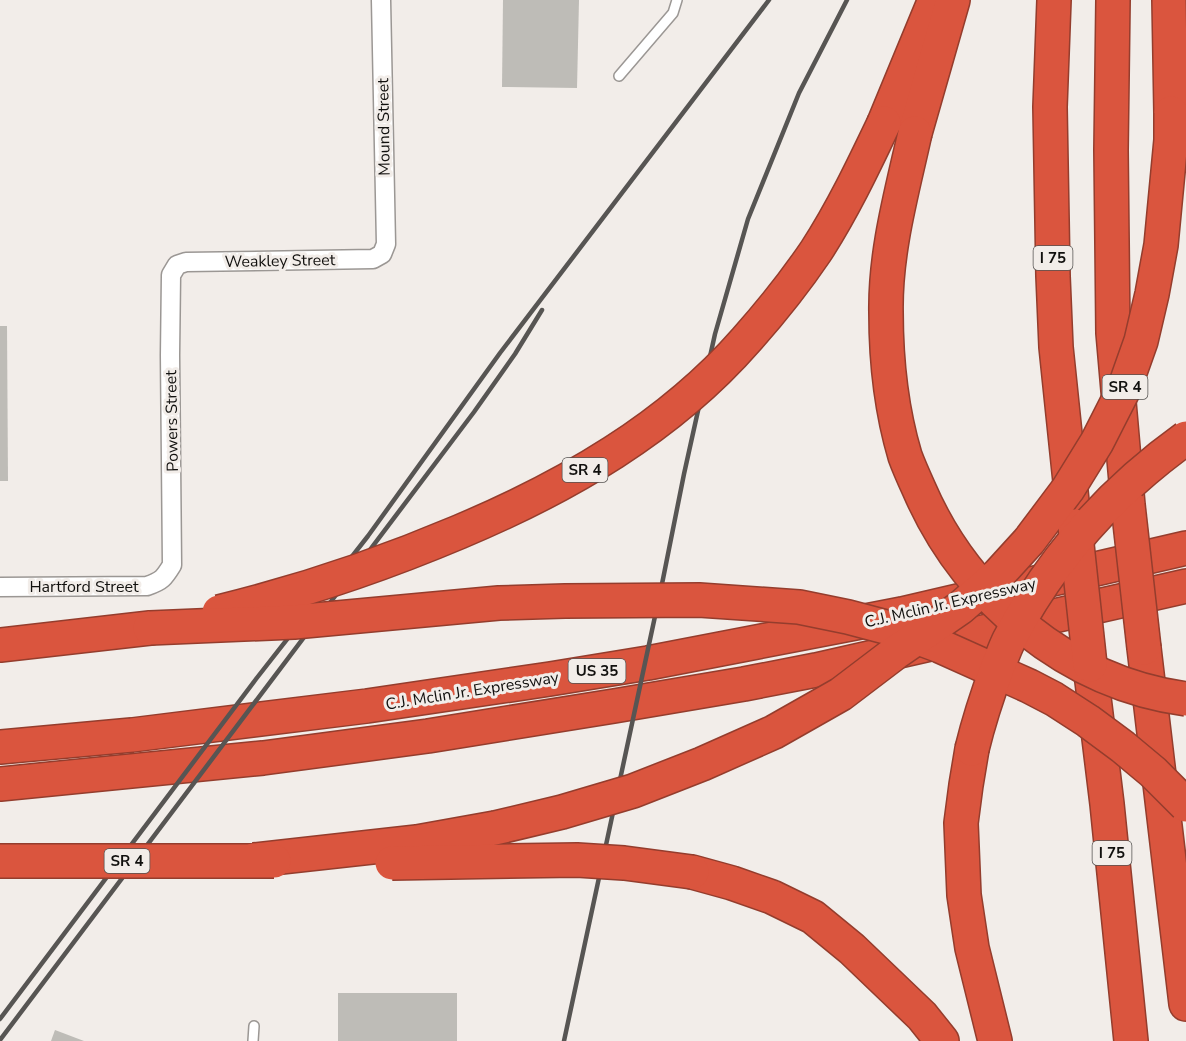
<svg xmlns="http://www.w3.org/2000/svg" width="1186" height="1041" font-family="'Nunito Sans',sans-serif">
<rect width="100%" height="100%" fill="#f2ede9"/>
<g fill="#bebcb7">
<path d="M 503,0 L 579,0 L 577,88 L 502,87 Z"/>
<path d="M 0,326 L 7,326 L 8,481 L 0,481 Z"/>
<rect x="338" y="993" width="119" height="48"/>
<path d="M 55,1030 L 84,1041 L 51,1041 Z"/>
</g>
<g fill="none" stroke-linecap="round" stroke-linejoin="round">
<defs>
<g id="lane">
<path d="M 619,76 L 673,13 L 677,0"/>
<path d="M 253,1041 L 254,1026"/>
</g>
<path id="street" d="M 0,587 L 147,586 C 162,581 164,578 172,565 L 170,355 L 171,275 L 177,265 L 186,262 L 373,259 L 382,254 L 386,244 L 381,0"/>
<g id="highway">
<path d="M 1054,0 L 1050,107 L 1053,276 L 1056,347 L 1072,501"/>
<path d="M 1113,0 L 1111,150 L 1113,333 L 1128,505"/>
<path d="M 1169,0 L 1171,113"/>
<path d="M 884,123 L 932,7"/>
<path d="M 915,133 L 953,0"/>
<path d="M 0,645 L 150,628"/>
<path d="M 1144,648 L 1186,1004"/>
<path d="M 1090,665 L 1107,804 L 1131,1041"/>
<path d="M 0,747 L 132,735 L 367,706 L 550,679 L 648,663 L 902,614 L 1186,548"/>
<path d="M 972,749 L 966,785 L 961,823 L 964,895 L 972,948 L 995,1041"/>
<path d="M 0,784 L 263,758 L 428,736 L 614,706 L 744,684 L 816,670 L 1186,586"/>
<path d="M 692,872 L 732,883 L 772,897 L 813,917 L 852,949 L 922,1016 L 942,1041"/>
</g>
</defs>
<use href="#lane" stroke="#9b9794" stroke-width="12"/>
<use href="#street" stroke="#9b9794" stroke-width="21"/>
<use href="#highway" stroke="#943d2d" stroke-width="36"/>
<use href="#lane" stroke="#fff" stroke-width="9"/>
<use href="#street" stroke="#fff" stroke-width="18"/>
<use href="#highway" stroke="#da553e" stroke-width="33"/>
<g stroke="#575553" stroke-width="4.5">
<path d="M 0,1019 L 256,679 L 368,536 L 500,353 L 769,0"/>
<path d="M 0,1040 L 474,412 L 515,354 L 542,310"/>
<path d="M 564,1041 L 663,579 L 684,474 L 715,334 L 748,219 L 799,93 L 847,0"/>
</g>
<defs>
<g id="highway-bridge">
<path d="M 915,133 C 902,192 885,251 886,312 C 886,360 891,409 905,456 C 909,467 914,478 919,489 C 966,598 1068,683 1186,699"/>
<path d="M 1128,505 L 1144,648"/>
<path d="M 1075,526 L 1090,665"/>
<path d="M 219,612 C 301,592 381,565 459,532 C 566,487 669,428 746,340 C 771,312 795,282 816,251 C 842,211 863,167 884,123"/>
<path d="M 150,628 L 294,622 L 499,603 L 565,601 L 699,600 L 799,607 L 848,617 L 897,630 L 940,646 L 1029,686 L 1054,699 L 1088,721 L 1123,747 L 1153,772 L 1186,805"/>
<path d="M 972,749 C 979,720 988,693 998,666 C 1002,657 1005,648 1009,640 C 1051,559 1112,491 1186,438"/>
<path d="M 254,860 L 417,842 L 495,828 L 562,812 L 633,791 L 702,764 L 774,732 L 841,694 L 895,653 L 960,608 L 998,575 L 1029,541 L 1068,489 L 1097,442 L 1124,389 L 1141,341 L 1152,294 L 1161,245 L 1171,140 L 1171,113"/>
<path d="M 0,861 L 274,861"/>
<path d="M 392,863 L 577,860 L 624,863 L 692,872"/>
</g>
</defs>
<use href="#highway-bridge" stroke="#943d2d" stroke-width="36" stroke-linecap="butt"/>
<use href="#highway-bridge" stroke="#da553e" stroke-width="33"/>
</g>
<g text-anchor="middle" stroke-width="6" stroke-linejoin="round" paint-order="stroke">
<g fill="#f2ede9" stroke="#545250" stroke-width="1.5">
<rect x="1033.5" y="246" width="39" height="24" rx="4.5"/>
<rect x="1102.5" y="375" width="45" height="24" rx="4.5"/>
<rect x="562.5" y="458" width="45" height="24" rx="4.5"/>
<rect x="568.5" y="659" width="57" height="24" rx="4.5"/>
<rect x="1092.5" y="841" width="39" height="24" rx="4.5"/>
<rect x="104.5" y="849" width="45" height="24" rx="4.5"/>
</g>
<g font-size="15" font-weight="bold" fill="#11100e">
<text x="1053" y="263">I 75</text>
<text x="1125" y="392">SR 4</text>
<text x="585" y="475">SR 4</text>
<text x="597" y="676">US 35</text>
<text x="1112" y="858">I 75</text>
<text x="127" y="866">SR 4</text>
</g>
<g font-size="16" fill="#11100e" stroke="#f2ede9">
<text transform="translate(383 127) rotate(-91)" y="6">Mound Street</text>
<text transform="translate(280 260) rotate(-1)" y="6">Weakley Street</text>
<text transform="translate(171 421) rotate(-91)" y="6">Powers Street</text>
<text x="84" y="592">Hartford Street</text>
<text transform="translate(950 602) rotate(-13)" y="6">C.J. Mclin Jr. Expressway</text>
<text transform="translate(472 690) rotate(-9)" y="6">C.J. Mclin Jr. Expressway</text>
</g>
</g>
</svg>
